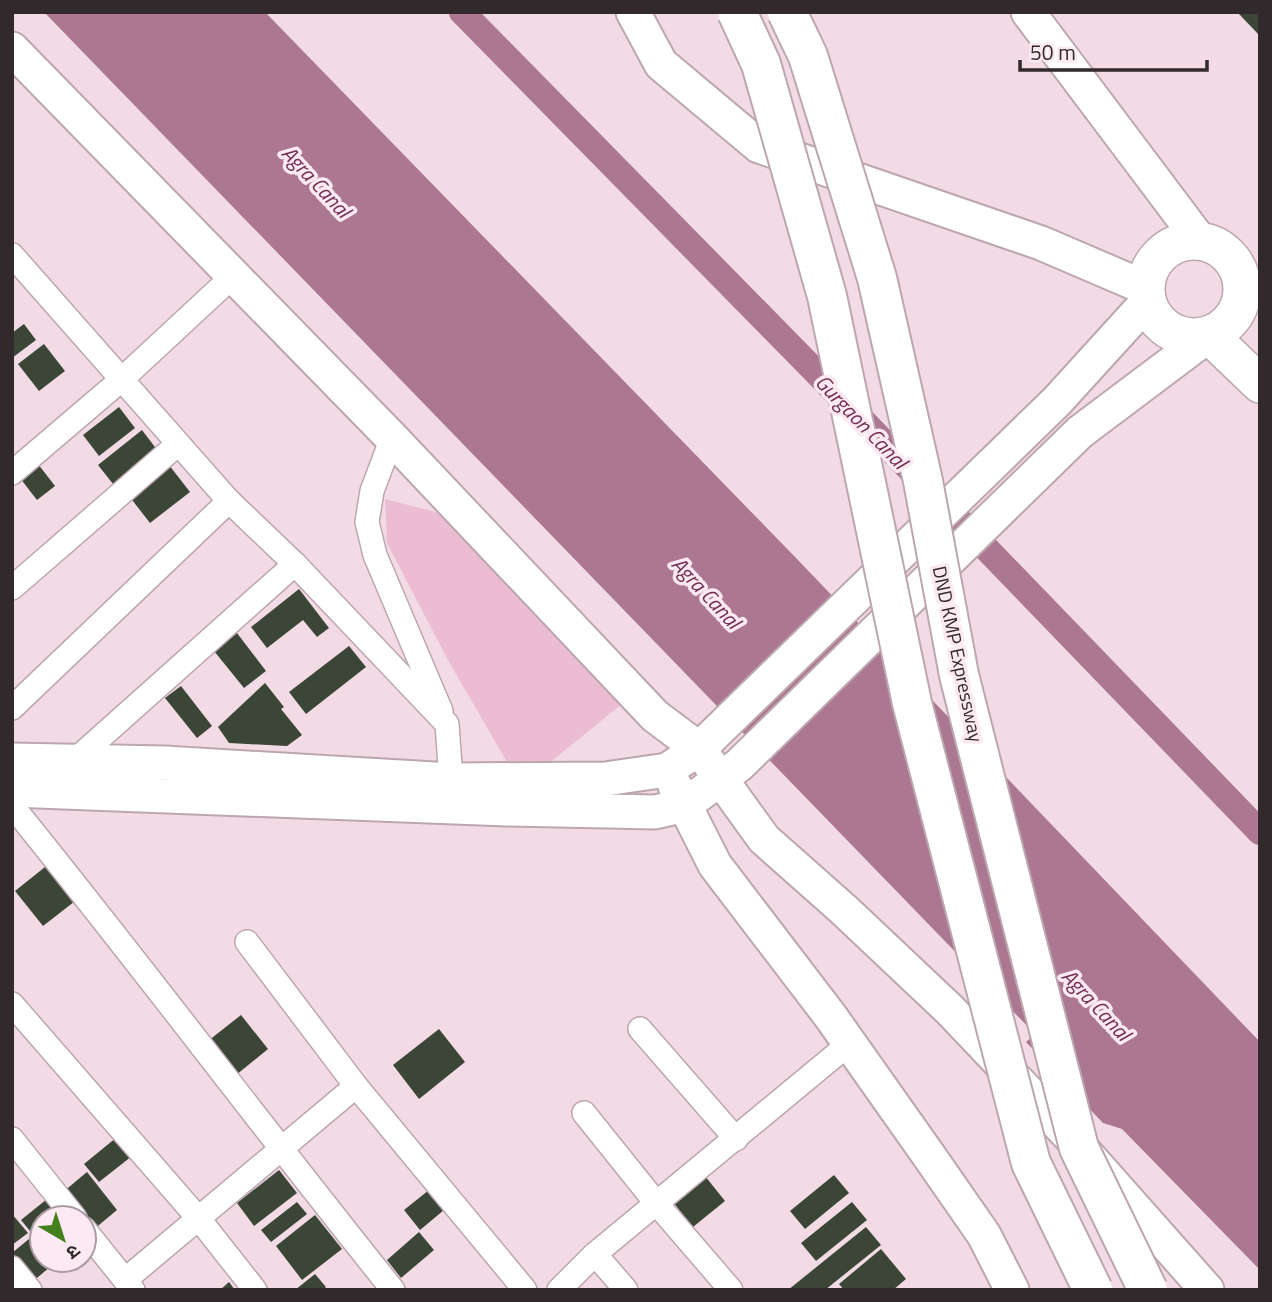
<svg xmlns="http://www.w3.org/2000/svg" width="1272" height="1302" font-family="'Titillium Web','Noto Sans Devanagari',sans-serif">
<rect width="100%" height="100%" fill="#f2dbe5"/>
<path fill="#ecbdd2" d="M 385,499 L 447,515 L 628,699 L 521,786 L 449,662 L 387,543 Z"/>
<path fill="#ac7790" d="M 44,12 L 265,12 L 796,558 L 1260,1042 L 1260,1270 L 1122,1129 L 1103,1123 L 1026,1042 L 1035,1034 Z"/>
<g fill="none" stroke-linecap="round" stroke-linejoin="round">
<path stroke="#ac7790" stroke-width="26" d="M 462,12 L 812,368 L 1260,832"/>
</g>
<g fill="#3b4637">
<path d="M 1241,12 L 1260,12 L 1260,36 L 1239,14 Z"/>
<path d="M 24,324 L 36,340 L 12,358 L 12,333 Z"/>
<path d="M 44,344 L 65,371 L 39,391 L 18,364 Z"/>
<path d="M 119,407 L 135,428 L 99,456 L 83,435 Z"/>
<path d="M 142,430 L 161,455 L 117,489 L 98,465 Z"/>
<path d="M 38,464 L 55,486 L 37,500 L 20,478 Z"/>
<path d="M 169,465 L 190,492 L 150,523 L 129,496 Z"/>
<path d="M 299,589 L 329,628 L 317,637 L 303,620 L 267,648 L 251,627 Z"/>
<path d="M 237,633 L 266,671 L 244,688 L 214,651 Z"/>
<path d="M 349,646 L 366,667 L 306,714 L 289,692 Z"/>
<path d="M 265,683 L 284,707 L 281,709 L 302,735 L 287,746 L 229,743 L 218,727 Z"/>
<path d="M 181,686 L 212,726 L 197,738 L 165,698 Z"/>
<path d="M 50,863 L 79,898 L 43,926 L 15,891 Z"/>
<path d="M 241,1015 L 268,1049 L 236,1075 L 208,1041 Z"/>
<path d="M 439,1029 L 465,1062 L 419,1099 L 393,1065 Z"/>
<path d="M 117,1137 L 132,1156 L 99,1182 L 84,1164 Z"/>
<path d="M 279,1170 L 297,1193 L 254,1226 L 237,1203 Z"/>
<path d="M 87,1172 L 117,1210 L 93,1230 L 63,1192 Z"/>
<path d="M 834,1175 L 849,1193 L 805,1229 L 790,1211 Z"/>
<path d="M 705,1176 L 725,1201 L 693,1227 L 673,1202 Z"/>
<path d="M 434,1186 L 450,1205 L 420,1230 L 404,1210 Z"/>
<path d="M 52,1195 L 61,1206 L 46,1218 L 42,1218 L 42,1221 L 30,1231 L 21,1220 Z"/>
<path d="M 297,1202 L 307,1214 L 271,1242 L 261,1230 Z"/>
<path d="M 852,1202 L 867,1220 L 816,1261 L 801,1243 Z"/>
<path d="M 12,1214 L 28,1233 L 12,1245 Z"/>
<path d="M 315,1215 L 342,1249 L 302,1280 L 276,1246 Z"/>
<path d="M 866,1227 L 881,1245 L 825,1290 L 788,1290 Z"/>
<path d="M 419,1232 L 434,1250 L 401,1278 L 387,1260 Z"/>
<path d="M 35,1234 L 42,1243 L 42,1260 L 57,1261 L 31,1283 L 12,1259 L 12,1253 Z"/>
<path d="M 881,1249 L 906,1279 L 893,1290 L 844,1290 L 839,1284 Z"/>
<path d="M 315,1274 L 326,1287 L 323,1290 L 295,1290 Z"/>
<path d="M 229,1282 L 235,1290 L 220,1290 Z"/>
</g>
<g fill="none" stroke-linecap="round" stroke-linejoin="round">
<defs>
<g id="street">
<path d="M 12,255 L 229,501 L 295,564 L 447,724 L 451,780"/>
<path d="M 392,438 L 372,491 L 367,522 L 375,555 L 441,711"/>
<path d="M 12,473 L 121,380 L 233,276"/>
<path d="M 12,588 L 178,444"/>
<path d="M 12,708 L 229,501"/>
<path d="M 74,761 L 295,564"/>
<path d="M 18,813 C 145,970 266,1132 393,1290"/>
<path d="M 247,942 L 356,1086 L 525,1290"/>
<path d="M 12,1004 L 199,1219 L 255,1290"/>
<path d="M 640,1029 L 736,1139"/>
<path d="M 584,1113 L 657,1204 L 731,1290"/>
<path d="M 12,1139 L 75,1218"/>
<path d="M 84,1229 L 133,1290"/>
<path d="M 595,1254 L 626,1290"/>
<path d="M 12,1268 L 30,1290"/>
<path d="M 125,1280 L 356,1086"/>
<path d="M 559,1290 L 595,1254 L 850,1043"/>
</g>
<g id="secondary">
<path d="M 633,12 L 661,64 L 759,146 L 1041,243 L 1146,288"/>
<path d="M 1028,12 L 1201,242"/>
<path d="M 12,49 L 392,438 L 655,716 L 699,749 L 764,839 L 843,909 L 950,1010 L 1082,1149 L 1207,1290"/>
<path d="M 12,760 L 165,763 L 451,780 L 605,779 L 667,770 L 699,749 L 1057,401 L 1148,301"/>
<path d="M 675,786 L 715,865 L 831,1017 L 927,1153 L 984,1235 L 1012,1290"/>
<path d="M 12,790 L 506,809 L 655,812 L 685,805 L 739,765 L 1080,432 L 1209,335"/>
</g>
<g id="primary">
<circle cx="1194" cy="289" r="48"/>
<path d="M 1209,335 L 1260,384"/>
</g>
</defs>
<use href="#street" stroke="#bca6af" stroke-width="26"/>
<use href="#secondary" stroke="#bca6af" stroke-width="37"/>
<use href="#primary" stroke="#bca6af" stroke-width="40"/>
<use href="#street" stroke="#fff" stroke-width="23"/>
<use href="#secondary" stroke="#fff" stroke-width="33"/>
<use href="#primary" stroke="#fff" stroke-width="37"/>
<defs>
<g id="highway-bridge">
<path d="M 737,12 L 761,64 L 827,296 L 912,703 L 1031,1163 L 1093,1290"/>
<path d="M 787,12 L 808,56 L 877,278 L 923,481 L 959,675 L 1079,1148 L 1148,1290"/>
</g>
</defs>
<use href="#highway-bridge" stroke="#bca6af" stroke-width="42" stroke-linecap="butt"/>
<use href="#highway-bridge" stroke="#fff" stroke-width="38"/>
</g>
<g text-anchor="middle" stroke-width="7" stroke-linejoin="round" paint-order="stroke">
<g font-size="19" fill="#32292d" stroke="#fce9f1">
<text transform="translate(958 654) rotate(78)" y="7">DND KMP Expressway</text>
</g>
<g font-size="21" font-style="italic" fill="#722f53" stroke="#fce9f1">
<text transform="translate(316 182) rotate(47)" y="7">Agra Canal</text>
<text transform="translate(861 422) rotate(46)" y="7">Gurgaon Canal</text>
<text transform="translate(706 593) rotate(47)" y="7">Agra Canal</text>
<text transform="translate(1096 1005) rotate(47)" y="7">Agra Canal</text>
</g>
</g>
<rect width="1272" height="1302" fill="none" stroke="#32292d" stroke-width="28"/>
<g transform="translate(63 1239) rotate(141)"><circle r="33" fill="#fce9f1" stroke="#ab9ca3" stroke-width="2"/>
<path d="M0-5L12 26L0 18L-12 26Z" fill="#44811e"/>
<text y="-10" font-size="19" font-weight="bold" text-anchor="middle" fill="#32292d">उ</text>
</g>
<path d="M1020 60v10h187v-10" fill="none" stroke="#32292d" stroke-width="3.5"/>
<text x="1030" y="60" font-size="21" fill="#32292d" stroke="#fce9f1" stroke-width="5" paint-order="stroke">50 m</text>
</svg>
